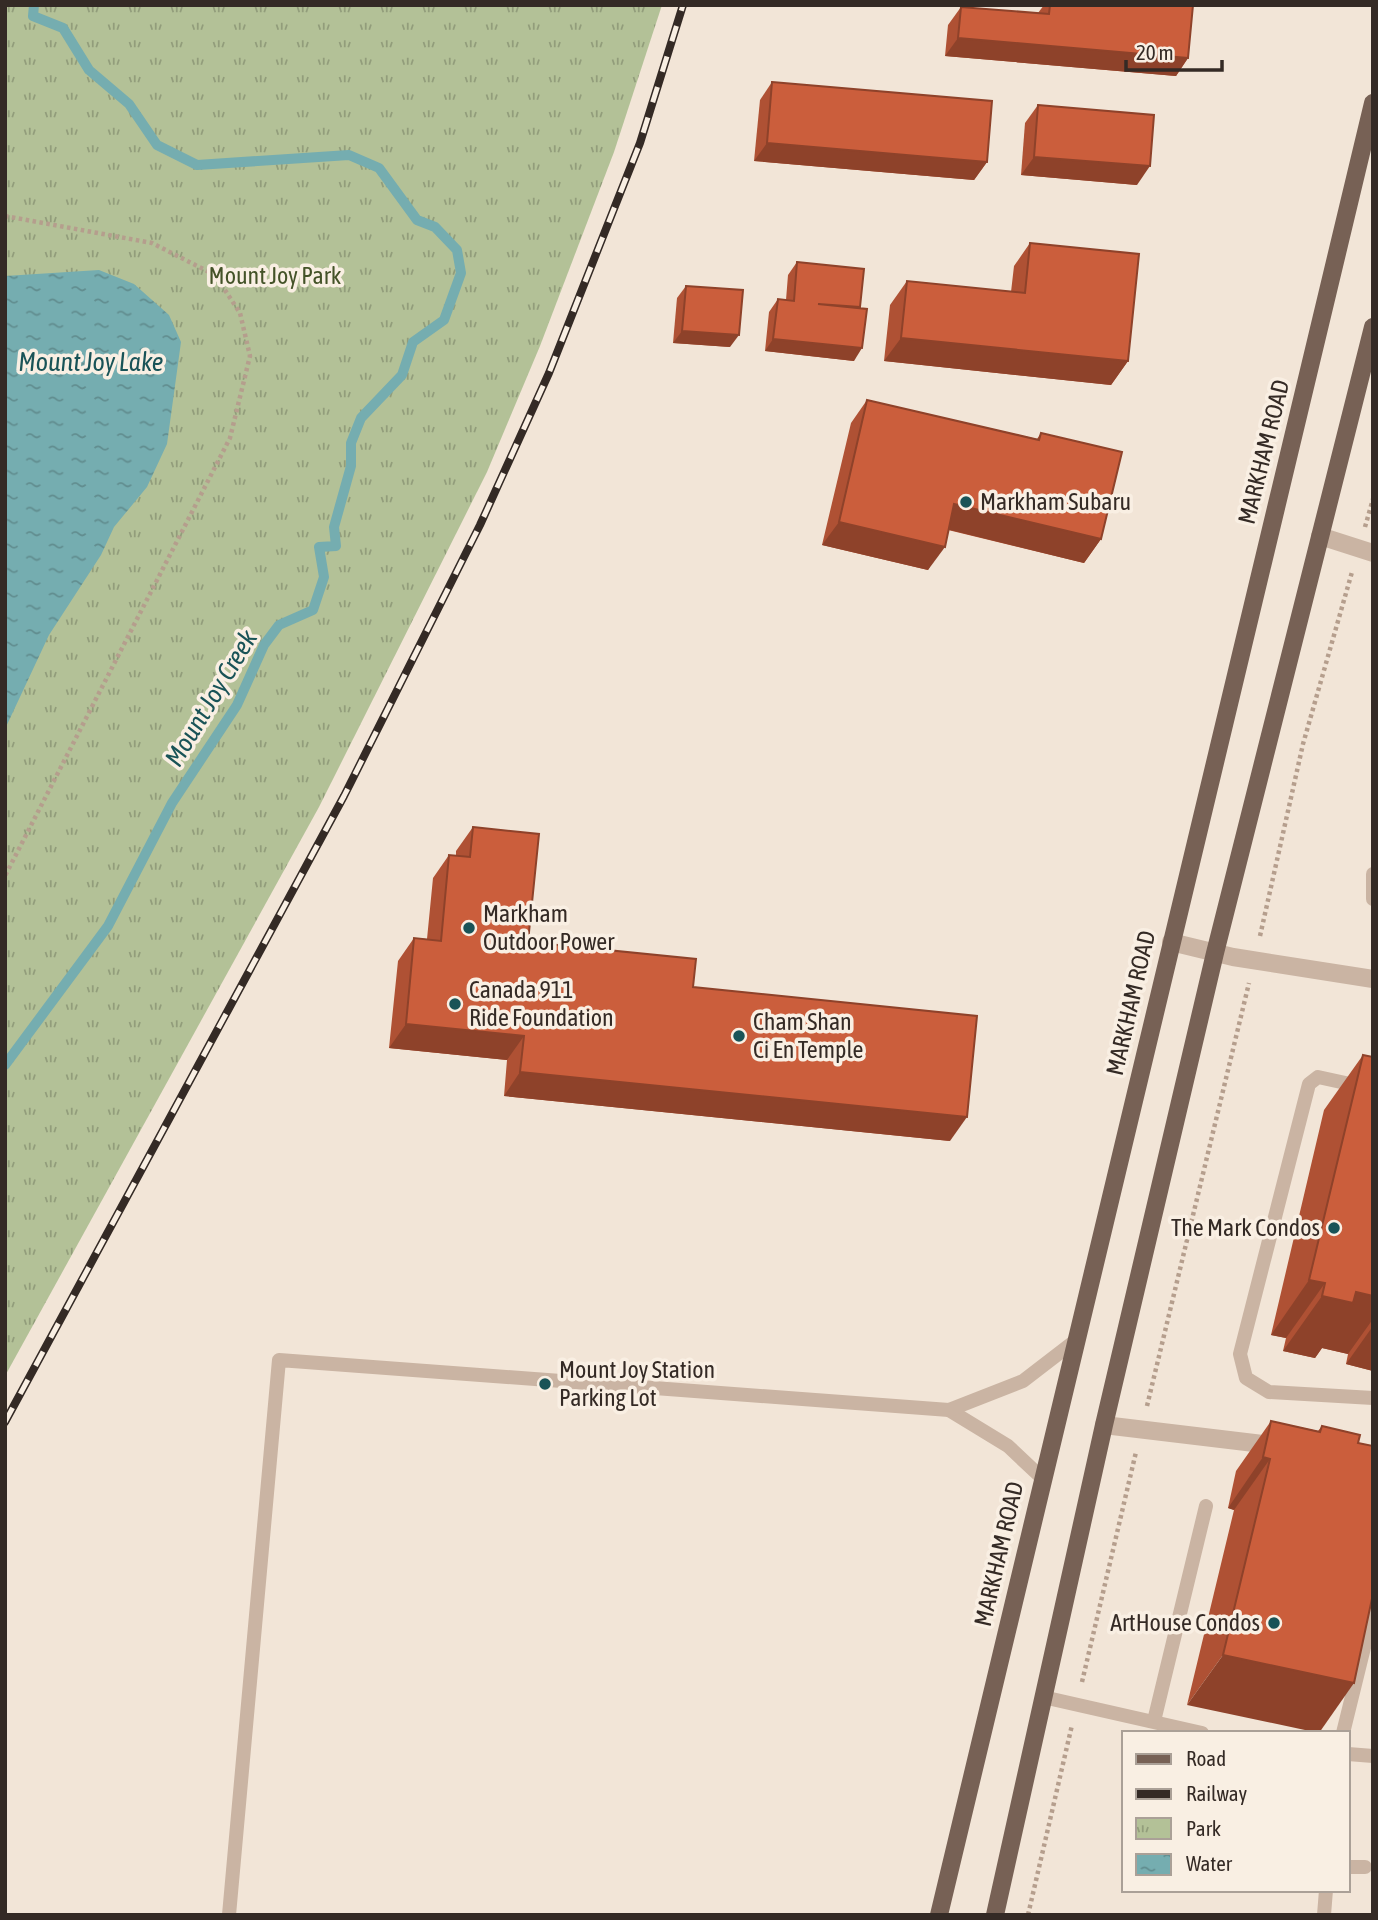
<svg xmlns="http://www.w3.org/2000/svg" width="1378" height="1920" font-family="'Asap Condensed',sans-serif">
<defs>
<pattern id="park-tufts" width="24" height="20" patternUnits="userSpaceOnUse" patternTransform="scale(1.75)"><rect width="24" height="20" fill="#b3c197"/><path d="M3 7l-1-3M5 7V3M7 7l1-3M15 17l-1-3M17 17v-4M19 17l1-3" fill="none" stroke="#929d7b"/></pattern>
<pattern id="water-ripples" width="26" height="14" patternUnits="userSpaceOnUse" patternTransform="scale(1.75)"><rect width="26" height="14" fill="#75adb0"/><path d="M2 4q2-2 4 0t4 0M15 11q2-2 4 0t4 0" fill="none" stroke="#618d8f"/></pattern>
</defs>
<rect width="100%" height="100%" fill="#f2e5d7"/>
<path fill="url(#park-tufts)" d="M 5,5 L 662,5 L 614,152 L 540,346 L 487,472 L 319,807 L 5,1376 Z"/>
<path fill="url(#water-ripples)" d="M 99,270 L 134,284 L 169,315 L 181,342 L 167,444 L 147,487 L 114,527 L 101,555 L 49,635 L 5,729 L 5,276 Z"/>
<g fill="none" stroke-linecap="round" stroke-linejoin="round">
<path stroke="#75adb0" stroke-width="10" d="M 5,1065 L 108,926 L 172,803 L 237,705 L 264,645 L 279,625 L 313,610 L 324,577 L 319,547 L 336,546 L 334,527 L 351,466 L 351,443 L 361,418 L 402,375 L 413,342 L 444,320 L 461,273 L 457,250 L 435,227 L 417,220 L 379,168 L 349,155 L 197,165 L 157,145 L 129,104 L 89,70 L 63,28 L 33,16 L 34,5"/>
<g stroke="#b59e8d" stroke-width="4.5" stroke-dasharray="3.5 3.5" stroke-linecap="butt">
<path d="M 5,216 L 152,243 L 215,275 L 240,313 L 250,356 L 230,438 L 5,876"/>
<path d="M 1365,527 L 1373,499"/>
<path d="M 1260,936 L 1303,744 L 1352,572"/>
<path d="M 1147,1406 L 1249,983"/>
<path d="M 1082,1682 L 1136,1452"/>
<path d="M 1028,1915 L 1072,1725"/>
</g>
<g stroke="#cab4a3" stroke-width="14">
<path d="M 1373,874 L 1373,899"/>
<path d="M 1373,1089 L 1318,1077 L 1309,1084 L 1240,1354 L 1246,1378 L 1269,1392 L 1373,1398"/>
<path d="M 949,1410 L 1008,1446 L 1042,1478"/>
<path d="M 1043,1697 L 1202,1733"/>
<path d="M 1154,1721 L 1206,1506"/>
<path d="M 1343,1733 L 1373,1611"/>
<path d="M 1348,1754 L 1373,1756"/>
<path d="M 1348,1867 L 1365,1867"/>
<path d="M 229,1915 L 279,1360 L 949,1410 L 1023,1381 L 1075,1341"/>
<path d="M 1324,1915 L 1326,1890"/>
</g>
<g stroke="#cab4a3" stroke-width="18">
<path d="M 1320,536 L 1373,553"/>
<path d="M 1171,942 L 1233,957 L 1373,979"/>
<path d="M 1104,1425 L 1279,1446"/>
</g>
<g stroke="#776155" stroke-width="18">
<path d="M 939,1915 L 1373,103"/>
<path d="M 995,1915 L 1104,1425 L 1215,953 L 1373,327"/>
</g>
<defs>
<path id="rail" d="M 5,1422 L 344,796 L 480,525 L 549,373 L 640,143 L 683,5"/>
</defs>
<use href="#rail" stroke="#342a25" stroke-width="8"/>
<use href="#rail" stroke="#f9efe3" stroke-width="5" stroke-dasharray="16" stroke-linecap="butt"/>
</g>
<g fill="#af5134">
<path d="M 1044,5 L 1193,5 L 1188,58 L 1176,76 L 945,56 L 948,25 L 961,7 L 1038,13 Z"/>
<path d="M 772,82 L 987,162 L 974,180 L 754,161 L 760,100 Z"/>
<path d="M 1038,105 L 1137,185 L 1021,175 L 1025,123 Z"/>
<path d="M 1030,243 L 1128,361 L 1111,385 L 884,361 L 890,305 L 907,281 L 1011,292 L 1014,266 Z"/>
<path d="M 797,262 L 859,309 L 854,361 L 765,351 L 769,312 L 778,299 L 786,300 L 788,275 Z"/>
<path d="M 686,286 L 730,347 L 673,343 L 677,298 Z"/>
<path d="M 867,400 L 1037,439 L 1041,433 L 1101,539 L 1084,563 L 948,530 L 928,570 L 822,545 L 851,423 Z"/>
<path d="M 473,827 L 528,942 L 693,987 L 950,1141 L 504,1096 L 507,1060 L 389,1048 L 398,961 L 414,938 L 427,939 L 433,878 L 449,855 L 456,855 L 456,851 Z"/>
<path d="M 1363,1055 L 1373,1057 L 1373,1371 L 1346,1364 L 1348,1354 L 1322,1348 L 1315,1358 L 1283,1351 L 1286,1338 L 1271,1335 L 1324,1110 Z"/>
<path d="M 1271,1421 L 1318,1431 L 1322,1426 L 1358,1443 L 1373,1446 L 1187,1705 L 1234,1510 L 1228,1508 L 1236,1471 Z"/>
</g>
<g fill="#8e422a">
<path d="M 958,38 L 1188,58 L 1176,76 L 945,56 Z"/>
<path d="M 767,143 L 987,162 L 974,180 L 754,161 Z"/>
<path d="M 1034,157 L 1150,166 L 1137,185 L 1021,175 Z"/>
<path d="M 682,331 L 739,335 L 730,347 L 673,343 Z"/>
<path d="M 901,338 L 1128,361 L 1111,385 L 884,361 Z"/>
<path d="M 773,339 L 862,348 L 854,361 L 765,351 Z"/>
<path d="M 954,504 L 1101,539 L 1084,563 L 938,527 Z"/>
<path d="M 839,522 L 945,547 L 928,570 L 822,545 Z"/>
<path d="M 406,1024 L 524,1036 L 507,1060 L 389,1048 Z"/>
<path d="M 520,1072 L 967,1117 L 950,1141 L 504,1096 Z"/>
<path d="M 1309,1280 L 1325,1283 L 1286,1338 L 1271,1335 Z"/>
<path d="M 1356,1292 L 1373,1296 L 1373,1319 L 1348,1354 L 1322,1348 L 1315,1358 L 1283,1351 L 1322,1296 Z"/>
<path d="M 1373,1326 L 1373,1371 L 1346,1364 Z"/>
<path d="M 1263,1457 L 1270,1459 L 1234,1510 L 1228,1508 Z"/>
<path d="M 1223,1655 L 1354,1683 L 1319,1733 L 1187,1705 Z"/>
</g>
<g fill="#cb5e3c" stroke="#8e422a" stroke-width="2">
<path d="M 1050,5 L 1193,5 L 1188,58 L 958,38 L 961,7 L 1049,14 Z"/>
<path d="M 772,82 L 992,101 L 987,162 L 767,143 Z"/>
<path d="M 1038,105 L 1154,115 L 1150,166 L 1034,157 Z"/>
<path d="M 1030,243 L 1139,254 L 1128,361 L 901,338 L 907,281 L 1025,293 Z"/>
<path d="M 797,262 L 864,269 L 860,307 L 818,304 L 867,309 L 862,348 L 773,339 L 778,299 L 794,301 Z"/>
<path d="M 686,286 L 743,290 L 739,335 L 682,331 Z"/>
<path d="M 867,400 L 1039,440 L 1041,433 L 1122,452 L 1101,539 L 954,504 L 945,547 L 839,522 Z"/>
<path d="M 473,827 L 539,834 L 528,942 L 696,959 L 693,987 L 977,1016 L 967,1117 L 520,1072 L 524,1036 L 406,1024 L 414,938 L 441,941 L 449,855 L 470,857 Z"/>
<path d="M 1363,1055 L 1373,1057 L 1373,1296 L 1356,1292 L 1353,1303 L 1322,1296 L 1325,1283 L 1309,1280 Z"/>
<path d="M 1271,1421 L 1320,1432 L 1322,1426 L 1360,1435 L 1358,1443 L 1373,1446 L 1373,1594 L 1354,1683 L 1223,1655 L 1270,1459 L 1263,1457 Z"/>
</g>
<g fill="#195357" stroke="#f9efe3" stroke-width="2.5">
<circle cx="966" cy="502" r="7"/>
<circle cx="469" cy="928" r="7"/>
<circle cx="455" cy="1004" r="7"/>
<circle cx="739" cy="1036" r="7"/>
<circle cx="1334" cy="1228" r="7"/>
<circle cx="545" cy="1384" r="7"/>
<circle cx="1274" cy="1623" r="7"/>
</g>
<g text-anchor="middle" stroke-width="7" stroke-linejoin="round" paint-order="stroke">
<g font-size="24" fill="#445328" stroke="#f9efe3">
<text x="275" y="284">Mount Joy Park</text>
</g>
<g font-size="24" fill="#342a25" stroke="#f9efe3">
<text transform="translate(1264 452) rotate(-76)" y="8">MARKHAM ROAD</text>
<text transform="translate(1131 1003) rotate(-77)" y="8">MARKHAM ROAD</text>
<text transform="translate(999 1554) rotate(-77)" y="8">MARKHAM ROAD</text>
</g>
<g font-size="24" fill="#342a25" stroke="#f9efe3" text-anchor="start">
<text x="980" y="510">Markham Subaru</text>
<text x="483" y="922">Markham<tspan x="483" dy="28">Outdoor Power</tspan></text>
<text x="469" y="998">Canada 911<tspan x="469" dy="28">Ride Foundation</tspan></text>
<text x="753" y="1030">Cham Shan<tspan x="753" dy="28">Ci En Temple</tspan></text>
<text x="1320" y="1236" text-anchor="end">The Mark Condos</text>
<text x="559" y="1378">Mount Joy Station<tspan x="559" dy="28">Parking Lot</tspan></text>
<text x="1260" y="1631" text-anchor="end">ArtHouse Condos</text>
</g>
<g font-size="26" font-style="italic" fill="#195357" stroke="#f9efe3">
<text x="91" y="371">Mount Joy Lake</text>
<text transform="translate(211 698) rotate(-59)" y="9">Mount Joy Creek</text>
</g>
</g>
<rect width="1378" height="1920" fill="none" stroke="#342a25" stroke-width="14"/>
<rect x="1122" y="1731" width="228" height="161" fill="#f9efe3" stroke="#aaa097" stroke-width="2"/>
<rect x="1136" y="1754" width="35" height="10" fill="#776155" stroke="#aaa097" stroke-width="2"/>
<text x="1186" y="1766" font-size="21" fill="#342a25">Road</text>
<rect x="1136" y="1789" width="35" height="10" fill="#342a25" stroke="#aaa097" stroke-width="2"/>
<text x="1186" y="1801" font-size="21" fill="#342a25">Railway</text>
<rect x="1136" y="1818" width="35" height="21" fill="url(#park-tufts)" stroke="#aaa097" stroke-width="2"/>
<text x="1186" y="1836" font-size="21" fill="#342a25">Park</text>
<rect x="1136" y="1854" width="35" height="21" fill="url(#water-ripples)" stroke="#aaa097" stroke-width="2"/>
<text x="1186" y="1871" font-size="21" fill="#342a25">Water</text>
<path d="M1126 60v10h96v-10" fill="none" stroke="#342a25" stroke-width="3.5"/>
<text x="1136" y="60" font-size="21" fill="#342a25" stroke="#f9efe3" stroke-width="5" paint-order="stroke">20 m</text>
</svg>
